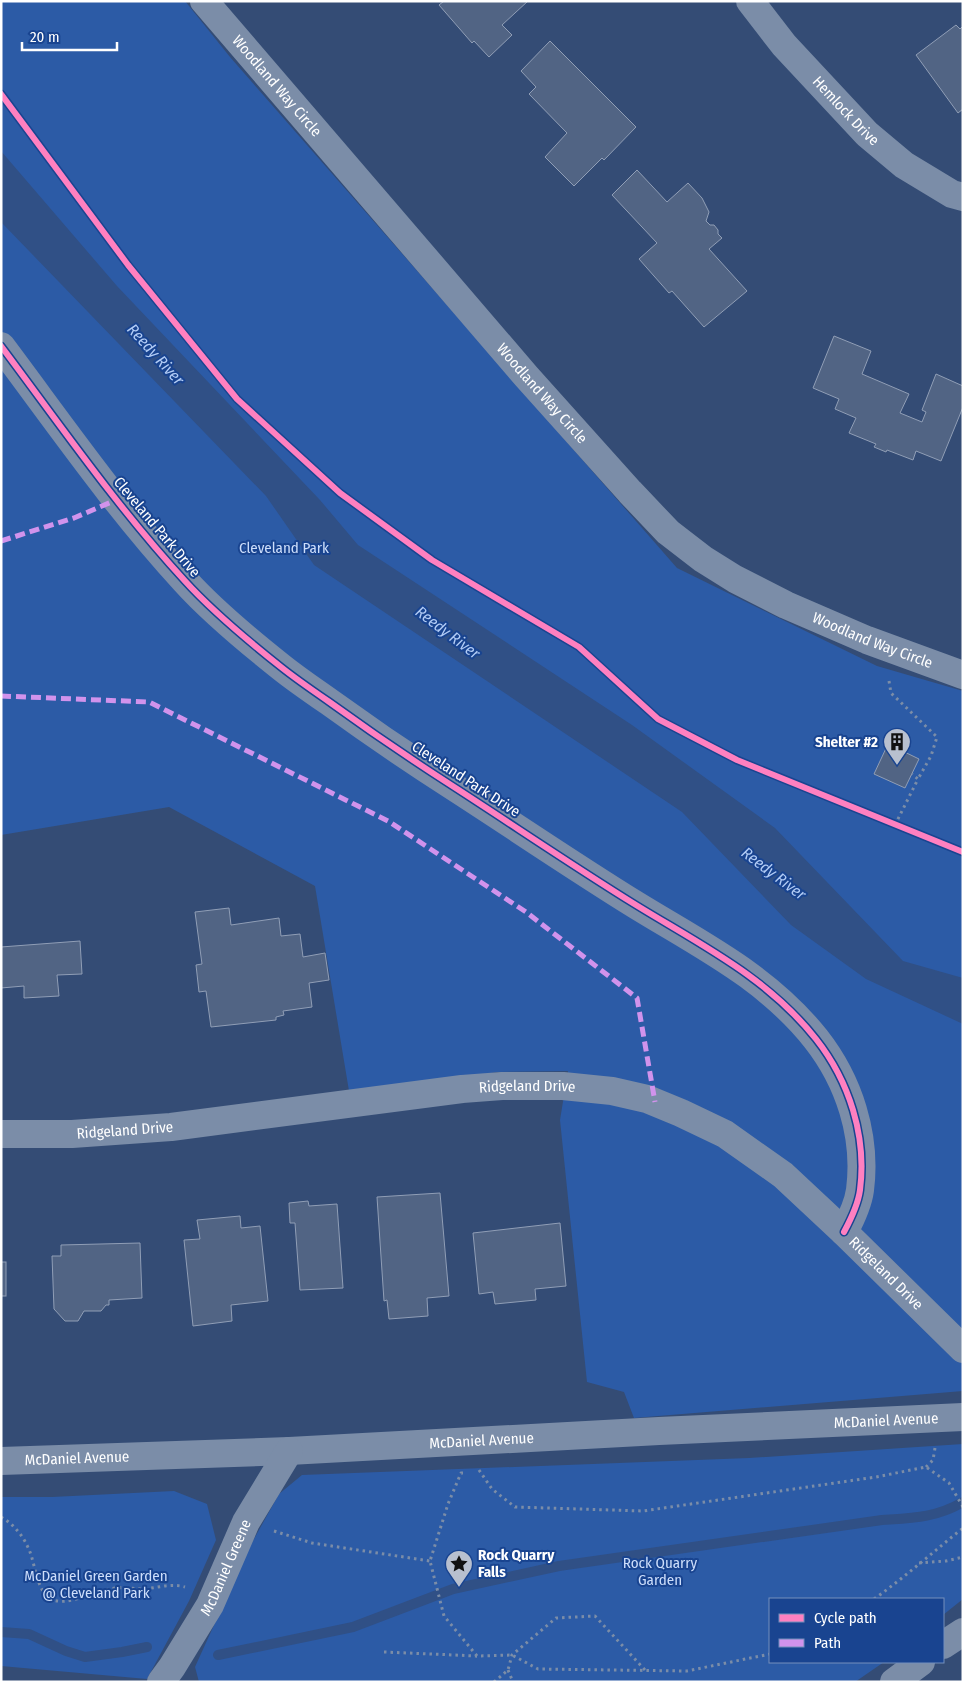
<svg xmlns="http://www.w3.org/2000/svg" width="964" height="1683" font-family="'Fira Sans Condensed',sans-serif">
<rect width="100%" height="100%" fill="#344c75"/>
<g fill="#2c5ba6">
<path d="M 1,1 L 185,1 L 230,57 L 677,568 L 877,666 L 963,691 L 963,1391 L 634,1418 L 624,1392 L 587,1382 L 560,1120 L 568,1071 L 497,1072 L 350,1097 L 315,886 L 169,807 L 1,835 Z"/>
<path d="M 963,1444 L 963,1599 L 943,1615 L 943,1599 L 770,1599 L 770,1662 L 884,1662 L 855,1682 L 199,1682 L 195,1667 L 249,1548 L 279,1494 L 302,1475 L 749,1458 Z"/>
<path d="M 174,1491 L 207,1504 L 216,1540 L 189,1601 L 147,1679 L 1,1666 L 1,1497 L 52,1497 Z"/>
</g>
<path fill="#305086" d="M 1,151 L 117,286 L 320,500 L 358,545 L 632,725 L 775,828 L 903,961 L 963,978 L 963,1024 L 866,979 L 791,925 L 682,812 L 314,565 L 266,496 L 1,222 Z"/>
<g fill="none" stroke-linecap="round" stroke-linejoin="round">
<g stroke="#305086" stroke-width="10">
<path d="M 1,1632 L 29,1634 L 66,1651 L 85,1657 L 122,1652 L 147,1647"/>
<path d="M 218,1655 L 353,1627 L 453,1589 L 559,1566 L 882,1520 C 912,1518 935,1518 963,1502"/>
</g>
</g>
<g fill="#516484" stroke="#909eb6">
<path d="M 444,1 L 528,1 L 502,25 L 512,35 L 489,57 L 474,41 L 472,43 L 439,5 Z"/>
<path d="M 956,25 L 960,29 L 963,26 L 963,109 L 958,113 L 916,55 Z"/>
<path d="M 550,41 L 636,127 L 604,160 L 602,158 L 574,186 L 545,157 L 567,133 L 529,94 L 536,87 L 521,71 Z"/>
<path d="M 637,170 L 667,202 L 688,183 L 702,198 L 709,212 L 706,221 L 710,225 L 714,225 L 718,230 L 718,234 L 722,238 L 709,249 L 747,291 L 704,327 L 672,291 L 669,293 L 639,259 L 657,243 L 612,195 Z"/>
<path d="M 834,336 L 871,351 L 862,374 L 909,394 L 900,413 L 922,422 L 926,412 L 922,410 L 936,374 L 963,386 L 963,407 L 941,461 L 916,451 L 913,460 L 887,450 L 886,452 L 874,447 L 876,444 L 849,433 L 856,418 L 835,409 L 839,399 L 813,388 Z"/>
<path d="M 888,744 L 919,759 L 905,788 L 874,774 Z"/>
<path d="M 229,908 L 231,925 L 279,918 L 281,936 L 300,934 L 303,957 L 325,953 L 329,980 L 309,983 L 312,1007 L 283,1011 L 284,1015 L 276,1017 L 276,1020 L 211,1027 L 206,991 L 199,992 L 196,965 L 202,964 L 195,912 Z"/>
<path d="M 80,941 L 82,974 L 57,975 L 59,996 L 24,998 L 24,986 L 1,988 L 1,947 Z"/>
<path d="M 440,1193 L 449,1296 L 427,1298 L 428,1316 L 389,1319 L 387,1300 L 384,1301 L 377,1197 Z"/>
<path d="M 308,1201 L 309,1206 L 337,1204 L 343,1288 L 300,1290 L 295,1223 L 290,1223 L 289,1203 Z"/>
<path d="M 240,1216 L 241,1228 L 260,1226 L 268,1301 L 231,1305 L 232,1321 L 193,1326 L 184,1240 L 200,1239 L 197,1220 Z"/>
<path d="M 560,1223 L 566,1286 L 535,1289 L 536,1300 L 495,1304 L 493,1292 L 479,1294 L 473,1233 Z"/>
<path d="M 140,1243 L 142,1298 L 109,1300 L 109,1305 L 106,1305 L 101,1311 L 84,1311 L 78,1321 L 65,1321 L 54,1309 L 52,1256 L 61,1256 L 61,1245 Z"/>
<rect x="1" y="1262" width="5" height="34"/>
</g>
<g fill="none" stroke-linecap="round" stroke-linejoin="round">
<g stroke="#7b8da8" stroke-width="3" stroke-dasharray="2.5 4" stroke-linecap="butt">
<path d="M 889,681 L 891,693 L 937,737 L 931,756 L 918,779"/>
<path d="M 895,825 L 918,779 L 912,774"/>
<path d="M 926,1467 L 933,1460 L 935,1448"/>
<path d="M 479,1470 L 492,1489 L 515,1507 L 643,1511 L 876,1477 L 926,1467 L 949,1483 L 963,1507"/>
<path d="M 463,1473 L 461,1473 L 448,1504 L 430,1561 L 444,1616 L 477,1656 L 512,1655 L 538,1669 L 687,1671 L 770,1654"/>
<path d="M 1,1517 C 15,1525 24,1537 30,1552 C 35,1565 37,1589 49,1598 C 66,1609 97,1589 116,1588 C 125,1587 134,1589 143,1589 C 157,1588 171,1583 185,1587"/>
<path d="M 274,1531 L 312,1543 L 430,1561"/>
<path d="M 919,1563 L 946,1561 L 963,1557"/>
<path d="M 874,1599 C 905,1577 933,1552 963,1528"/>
<path d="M 384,1652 L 477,1656"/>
<path d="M 508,1670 L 513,1682"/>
<path d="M 494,1682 L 508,1670 L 512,1655 L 556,1618 L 595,1616 L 645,1670"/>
</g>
<g stroke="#7b8da8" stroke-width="28">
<path id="s1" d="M 204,1 L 526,376 L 630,492 L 668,532 L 703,559 L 735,579 L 786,605 L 867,640 L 963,675"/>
<path id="s2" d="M 750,1 L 784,45 L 867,134 L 904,165 L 952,194 L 963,197"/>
<path d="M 1,346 C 61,426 117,507 185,581 C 213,612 247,640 281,667 C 296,679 312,690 328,701 C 368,730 409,758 451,785 C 513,825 573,866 636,905 C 701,945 767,977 816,1039 C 849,1081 867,1136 860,1190 C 858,1205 851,1219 844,1232"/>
<path id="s3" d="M 1,1134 L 72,1134 L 171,1127 L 462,1089 L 502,1086 L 563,1086 L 612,1091 L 647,1099 L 681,1113 L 725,1134 L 783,1175 L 844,1232 L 963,1349"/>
<path id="s4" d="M 1,1461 L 289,1451 L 659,1431 L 963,1417"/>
<path d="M 943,1645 L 963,1632"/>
<path id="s5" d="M 161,1682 L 172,1667 L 210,1605 L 246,1522 L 289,1451"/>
<path d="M 894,1682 L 921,1662"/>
</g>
<g stroke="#d193ec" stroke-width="5" stroke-dasharray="10 5" stroke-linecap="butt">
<path d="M 1,541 L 74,518 L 116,500"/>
<path d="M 1,696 L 149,702 L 388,821 L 526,912 L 637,998 L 655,1102"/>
</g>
<defs>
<g id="cycleway">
<path d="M 1,94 L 128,265 L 237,399 L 340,493 L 432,560 L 579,647 L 658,719 L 737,760 L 963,852"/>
<path d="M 1,346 C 61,426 117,507 185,581 C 213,612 247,640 281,667 C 296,679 312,690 328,701 C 368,730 409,758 451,785 C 513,825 573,866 636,905 C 701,945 767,977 816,1039 C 849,1081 867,1136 860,1190 C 858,1205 851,1219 844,1232"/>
</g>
</defs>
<use href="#cycleway" stroke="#194490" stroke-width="9"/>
<use href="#cycleway" stroke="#ff80c0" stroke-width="6"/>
</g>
<defs>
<symbol id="building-pin" viewBox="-11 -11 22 30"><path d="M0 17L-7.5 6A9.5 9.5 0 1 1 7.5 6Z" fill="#b8c0cf" stroke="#194490"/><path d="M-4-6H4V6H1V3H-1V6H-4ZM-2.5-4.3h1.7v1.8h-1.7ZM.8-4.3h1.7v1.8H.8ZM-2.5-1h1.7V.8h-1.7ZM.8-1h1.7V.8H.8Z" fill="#111"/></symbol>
<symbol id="sight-pin" viewBox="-11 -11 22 30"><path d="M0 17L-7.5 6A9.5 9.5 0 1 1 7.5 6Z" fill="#b8c0cf" stroke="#194490"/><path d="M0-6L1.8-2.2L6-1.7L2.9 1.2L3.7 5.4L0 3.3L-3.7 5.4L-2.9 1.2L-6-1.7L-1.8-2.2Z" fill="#111"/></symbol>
</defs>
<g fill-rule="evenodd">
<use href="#building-pin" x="881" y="726" width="32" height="43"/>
<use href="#sight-pin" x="443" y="1548" width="32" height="43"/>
</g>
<g text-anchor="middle" stroke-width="4" stroke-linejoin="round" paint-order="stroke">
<g font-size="15" fill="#fff" stroke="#194490">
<text dy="5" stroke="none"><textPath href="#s1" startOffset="112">Woodland Way Circle</textPath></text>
<text dy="5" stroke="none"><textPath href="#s2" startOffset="146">Hemlock Drive</textPath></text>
<text dy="5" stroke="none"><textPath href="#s1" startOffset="518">Woodland Way Circle</textPath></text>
<text transform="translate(157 527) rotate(50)" y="5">Cleveland Park Drive</text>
<text dy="5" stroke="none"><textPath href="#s1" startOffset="938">Woodland Way Circle</textPath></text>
<text transform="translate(466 779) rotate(33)" y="5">Cleveland Park Drive</text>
<text dy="5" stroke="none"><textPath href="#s3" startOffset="529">Ridgeland Drive</textPath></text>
<text dy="5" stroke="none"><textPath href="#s3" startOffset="124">Ridgeland Drive</textPath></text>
<text dy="5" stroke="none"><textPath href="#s3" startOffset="949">Ridgeland Drive</textPath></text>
<text dy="5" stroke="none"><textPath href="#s4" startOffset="886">McDaniel Avenue</textPath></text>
<text dy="5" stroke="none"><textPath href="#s4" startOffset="481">McDaniel Avenue</textPath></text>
<text dy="5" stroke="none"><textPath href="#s4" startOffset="76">McDaniel Avenue</textPath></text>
<text dy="5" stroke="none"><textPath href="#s5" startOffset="132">McDaniel Greene</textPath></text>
</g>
<g font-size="15" fill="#cddefb" stroke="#194490">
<text x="284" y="553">Cleveland Park</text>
<text x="660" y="1568">Rock Quarry<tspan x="660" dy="17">Garden</tspan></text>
<text x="96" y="1581">McDaniel Green Garden<tspan x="96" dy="17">@ Cleveland Park</tspan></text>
</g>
<g font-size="15" font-weight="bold" fill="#fff" stroke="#194490" text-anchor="end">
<text x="878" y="747">Shelter #2</text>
<text x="478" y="1560" text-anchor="start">Rock Quarry<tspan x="478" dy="17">Falls</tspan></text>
</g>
<g font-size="16" font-style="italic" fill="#b2ccf6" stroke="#194490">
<text transform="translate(156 354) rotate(48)" y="6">Reedy River</text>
<text transform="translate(448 632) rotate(37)" y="6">Reedy River</text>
<text transform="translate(774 873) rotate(37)" y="6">Reedy River</text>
</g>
</g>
<rect width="964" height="1683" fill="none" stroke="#ffffff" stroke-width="5"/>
<rect x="769" y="1598" width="175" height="65" fill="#194490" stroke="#758fbc"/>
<rect x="779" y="1614" width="25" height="8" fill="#ff80c0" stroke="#758fbc"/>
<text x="814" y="1623" font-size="15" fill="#ffffff">Cycle path</text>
<rect x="779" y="1639" width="25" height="8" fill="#d193ec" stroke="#758fbc"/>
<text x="814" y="1648" font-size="15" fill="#ffffff">Path</text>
<path d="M22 42v8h95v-8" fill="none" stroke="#ffffff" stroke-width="2.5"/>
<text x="30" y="42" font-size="15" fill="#ffffff" stroke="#194490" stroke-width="4" paint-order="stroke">20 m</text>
</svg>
